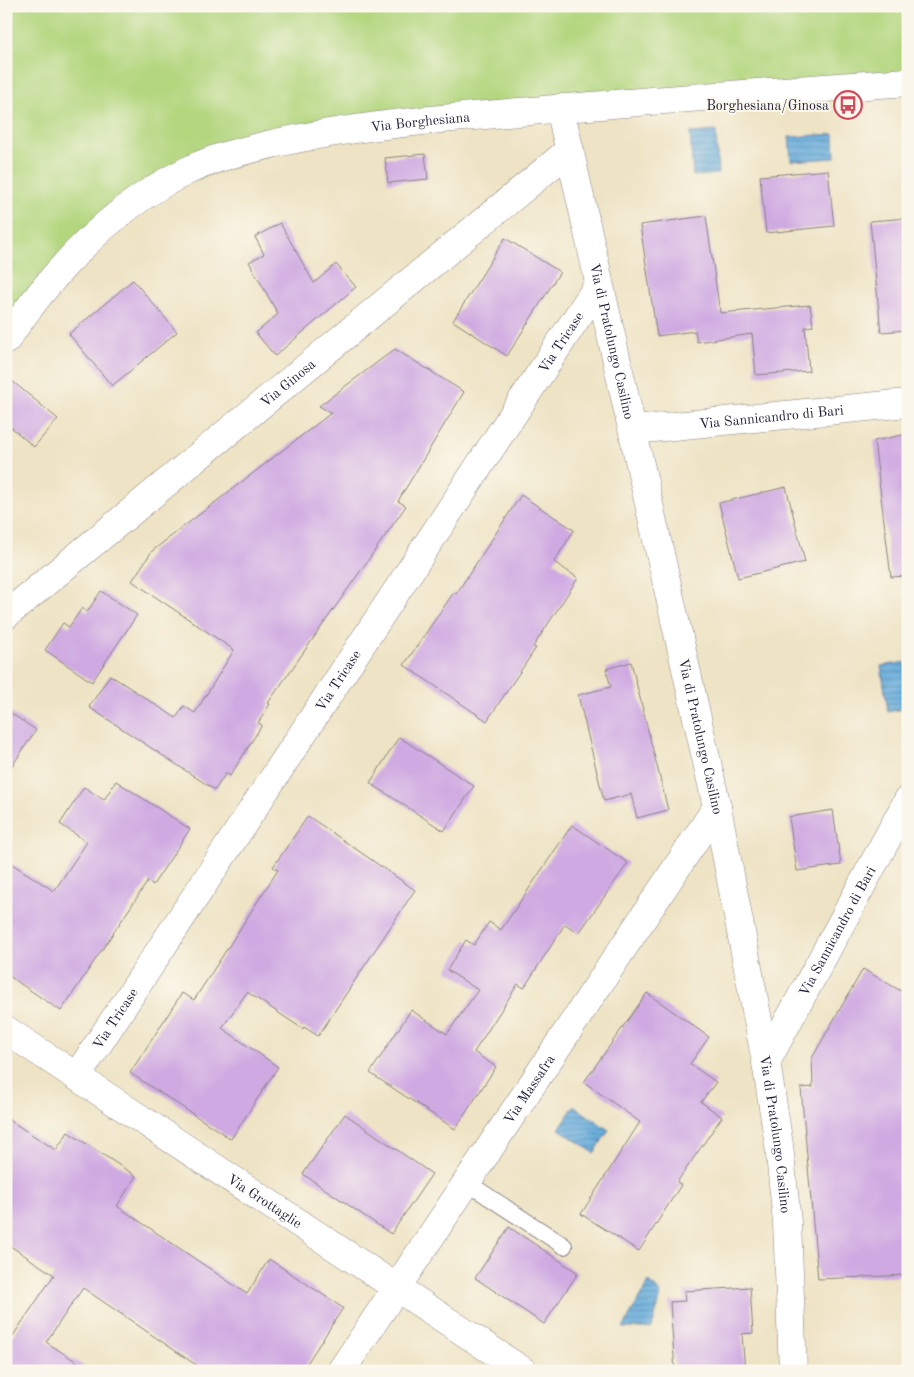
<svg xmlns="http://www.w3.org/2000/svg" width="914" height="1377" font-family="'Old Standard TT',serif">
<defs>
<pattern id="water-rules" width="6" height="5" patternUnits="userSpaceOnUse" patternTransform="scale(1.25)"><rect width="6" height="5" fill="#65abdb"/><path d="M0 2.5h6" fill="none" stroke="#538bb3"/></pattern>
</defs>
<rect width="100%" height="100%" fill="#fbf7ec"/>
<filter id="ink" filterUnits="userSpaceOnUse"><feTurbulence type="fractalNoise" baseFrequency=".02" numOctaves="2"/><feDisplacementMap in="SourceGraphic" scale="10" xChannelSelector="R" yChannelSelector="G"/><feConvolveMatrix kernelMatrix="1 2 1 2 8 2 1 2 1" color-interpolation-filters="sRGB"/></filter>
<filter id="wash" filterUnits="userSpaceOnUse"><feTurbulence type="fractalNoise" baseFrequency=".0096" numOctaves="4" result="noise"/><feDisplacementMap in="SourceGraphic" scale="20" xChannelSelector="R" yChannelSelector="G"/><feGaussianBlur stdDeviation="1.12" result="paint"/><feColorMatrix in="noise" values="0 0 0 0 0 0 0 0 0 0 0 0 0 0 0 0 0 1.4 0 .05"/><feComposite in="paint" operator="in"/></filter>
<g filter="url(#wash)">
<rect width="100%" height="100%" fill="#eee3c4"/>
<path fill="#b3d67e" stroke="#6a7c5c" d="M 6,6 L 908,6 L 908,82 L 349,129 L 143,196 L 6,340 Z"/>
<g fill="url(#water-rules)" stroke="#44668b">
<path d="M 716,131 L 718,174 L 693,176 L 690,133 Z"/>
<path d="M 834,134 L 835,158 L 791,161 L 789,137 Z"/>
<path d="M 905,662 L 908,681 L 908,708 L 888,712 L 881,666 Z"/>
<path d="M 574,1106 L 609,1130 L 594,1153 L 559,1129 Z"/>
<path d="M 649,1281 L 661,1294 L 652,1328 L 623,1328 Z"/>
</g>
<g id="blocks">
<g fill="#cfaae2">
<path d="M 425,154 L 428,179 L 388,183 L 385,158 Z"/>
<path d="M 828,170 L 834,226 L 766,233 L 760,176 Z"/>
<path d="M 706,216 L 720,313 L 810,305 L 813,326 L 805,327 L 809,371 L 756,375 L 752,334 L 697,342 L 695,331 L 657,336 L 640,225 Z"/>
<path d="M 908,218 L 908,330 L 881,332 L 870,221 Z"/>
<path d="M 280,223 L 314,283 L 336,264 L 356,287 L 275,356 L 256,333 L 278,314 L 249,262 L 264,254 L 255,237 Z"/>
<path d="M 505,238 L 560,272 L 507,356 L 453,321 Z"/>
<path d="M 133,280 L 177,332 L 112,386 L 69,334 Z"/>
<path d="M 395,349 L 464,392 L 398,501 L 406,506 L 268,703 L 270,704 L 258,723 L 262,725 L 230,776 L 226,773 L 215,790 L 89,707 L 110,675 L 176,718 L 184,706 L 195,713 L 234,650 L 132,581 L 152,551 L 331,413 L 319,406 Z"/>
<path d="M 6,376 L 58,419 L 34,447 L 6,423 Z"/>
<path d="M 908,434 L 908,576 L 891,577 L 874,441 Z"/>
<path d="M 786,487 L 805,562 L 738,578 L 719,503 Z"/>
<path d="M 521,495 L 574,530 L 554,562 L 578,578 L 533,647 L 536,648 L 487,721 L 404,665 L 454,592 L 456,594 Z"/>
<path d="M 101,591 L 137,615 L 92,682 L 45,650 L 63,623 L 69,627 L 82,608 L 87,612 Z"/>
<path d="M 631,662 L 668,810 L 637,818 L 631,794 L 604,801 L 578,695 L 611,687 L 606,669 Z"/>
<path d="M 6,710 L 36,730 L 6,775 Z"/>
<path d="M 399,737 L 474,786 L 444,831 L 370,783 Z"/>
<path d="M 116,781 L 190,829 L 153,885 L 148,881 L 61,1011 L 6,974 L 6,860 L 54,891 L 87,842 L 60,824 L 84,787 L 104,800 Z"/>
<path d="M 833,810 L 841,865 L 797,871 L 789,817 Z"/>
<path d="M 308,816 L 415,890 L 318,1036 L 304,1027 L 303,1029 L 247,992 L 222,1028 L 278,1067 L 231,1139 L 130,1073 L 182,993 L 194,1000 L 278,870 L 273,867 Z"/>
<path d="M 572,825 L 628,863 L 579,933 L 565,924 L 524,988 L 518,984 L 474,1052 L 496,1067 L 455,1129 L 370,1073 L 411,1010 L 447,1034 L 478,990 L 447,970 L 466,940 L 474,945 L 489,922 L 501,930 Z"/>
<path d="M 863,969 L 908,995 L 908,1275 L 818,1279 L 801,1088 L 813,1087 L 812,1058 Z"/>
<path d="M 647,993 L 709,1037 L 690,1064 L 716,1082 L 701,1102 L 722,1117 L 677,1182 L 681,1185 L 639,1251 L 581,1214 L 640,1122 L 584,1082 Z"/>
<path d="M 345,1114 L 432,1174 L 391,1234 L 303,1174 Z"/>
<path d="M 6,1118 L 56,1150 L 68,1132 L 136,1176 L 117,1206 L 247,1294 L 269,1259 L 343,1308 L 302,1371 L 205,1371 L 83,1288 L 46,1342 L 91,1371 L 6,1371 L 6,1346 L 54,1275 L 6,1243 Z"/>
<path d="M 509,1227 L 578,1273 L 544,1324 L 475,1278 Z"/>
<path d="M 750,1287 L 753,1333 L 742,1334 L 745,1371 L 675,1371 L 670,1302 L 685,1301 L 684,1291 Z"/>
</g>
</g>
</g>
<g filter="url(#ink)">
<use href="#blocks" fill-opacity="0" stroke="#888280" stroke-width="1"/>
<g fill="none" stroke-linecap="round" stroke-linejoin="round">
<defs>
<path id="service" d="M 466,1182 L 564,1246"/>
<g id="minor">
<path id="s1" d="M 560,108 L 717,807 L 766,1062 L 779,1145 L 787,1222 L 793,1371"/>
<path id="s2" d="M 633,430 L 908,403"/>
<path id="s3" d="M 6,615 L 570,150"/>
<path id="s4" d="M 6,1030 L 523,1371"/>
<path id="s5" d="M 766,1062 L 908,800"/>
<path id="s6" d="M 77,1076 L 599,284"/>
<path id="s7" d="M 341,1371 L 717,807"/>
</g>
<g id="tertiary">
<path id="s8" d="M 6,340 C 53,271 111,207 187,171 C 215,157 246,150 276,143 C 346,128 415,121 486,115 C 626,102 767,92 908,82"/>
</g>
</defs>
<use href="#service" stroke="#888280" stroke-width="18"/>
<use href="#minor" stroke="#888280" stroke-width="29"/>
<use href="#tertiary" stroke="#888280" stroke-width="29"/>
<use href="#service" stroke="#fff" stroke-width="16"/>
<use href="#minor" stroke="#fff" stroke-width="28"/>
<use href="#tertiary" stroke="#fff" stroke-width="28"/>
</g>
</g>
<defs>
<symbol id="bus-ring" viewBox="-11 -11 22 22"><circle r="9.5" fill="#fbf7ec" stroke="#d1495b" stroke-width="1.5"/><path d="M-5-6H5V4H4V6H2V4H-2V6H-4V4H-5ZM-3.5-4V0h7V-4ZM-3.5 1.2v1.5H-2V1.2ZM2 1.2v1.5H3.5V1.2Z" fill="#d1495b"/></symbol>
</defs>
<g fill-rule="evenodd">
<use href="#bus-ring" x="832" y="89" width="32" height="32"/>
</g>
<g text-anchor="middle" stroke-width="4" stroke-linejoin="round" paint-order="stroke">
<g font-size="14" fill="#22223b" stroke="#fbf7ec" text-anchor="end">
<text x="829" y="110">Borghesiana/Ginosa</text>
</g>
<g font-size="14" fill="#22223b" stroke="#fbf7ec">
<text dy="5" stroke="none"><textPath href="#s8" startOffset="490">Via Borghesiana</textPath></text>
<text dy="5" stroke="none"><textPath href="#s1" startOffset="239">Via di Pratolungo Casilino</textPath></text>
<text dy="5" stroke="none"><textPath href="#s6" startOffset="879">Via Tricase</textPath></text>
<text dy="5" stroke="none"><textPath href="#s3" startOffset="365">Via Ginosa</textPath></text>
<text dy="5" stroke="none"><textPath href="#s2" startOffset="139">Via Sannicandro di Bari</textPath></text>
<text dy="5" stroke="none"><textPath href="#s6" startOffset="474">Via Tricase</textPath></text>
<text dy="5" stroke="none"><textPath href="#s1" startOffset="644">Via di Pratolungo Casilino</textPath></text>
<text dy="5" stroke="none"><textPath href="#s5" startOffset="149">Via Sannicandro di Bari</textPath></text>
<text dy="5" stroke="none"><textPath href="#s6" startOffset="69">Via Tricase</textPath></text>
<text dy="5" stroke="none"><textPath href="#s7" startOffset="339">Via Massafra</textPath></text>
<text dy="5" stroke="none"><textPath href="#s1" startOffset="1049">Via di Pratolungo Casilino</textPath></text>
<text dy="5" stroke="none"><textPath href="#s4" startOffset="310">Via Grottaglie</textPath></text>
</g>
</g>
<rect width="914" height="1377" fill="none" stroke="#fbf7ec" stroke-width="25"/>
</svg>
